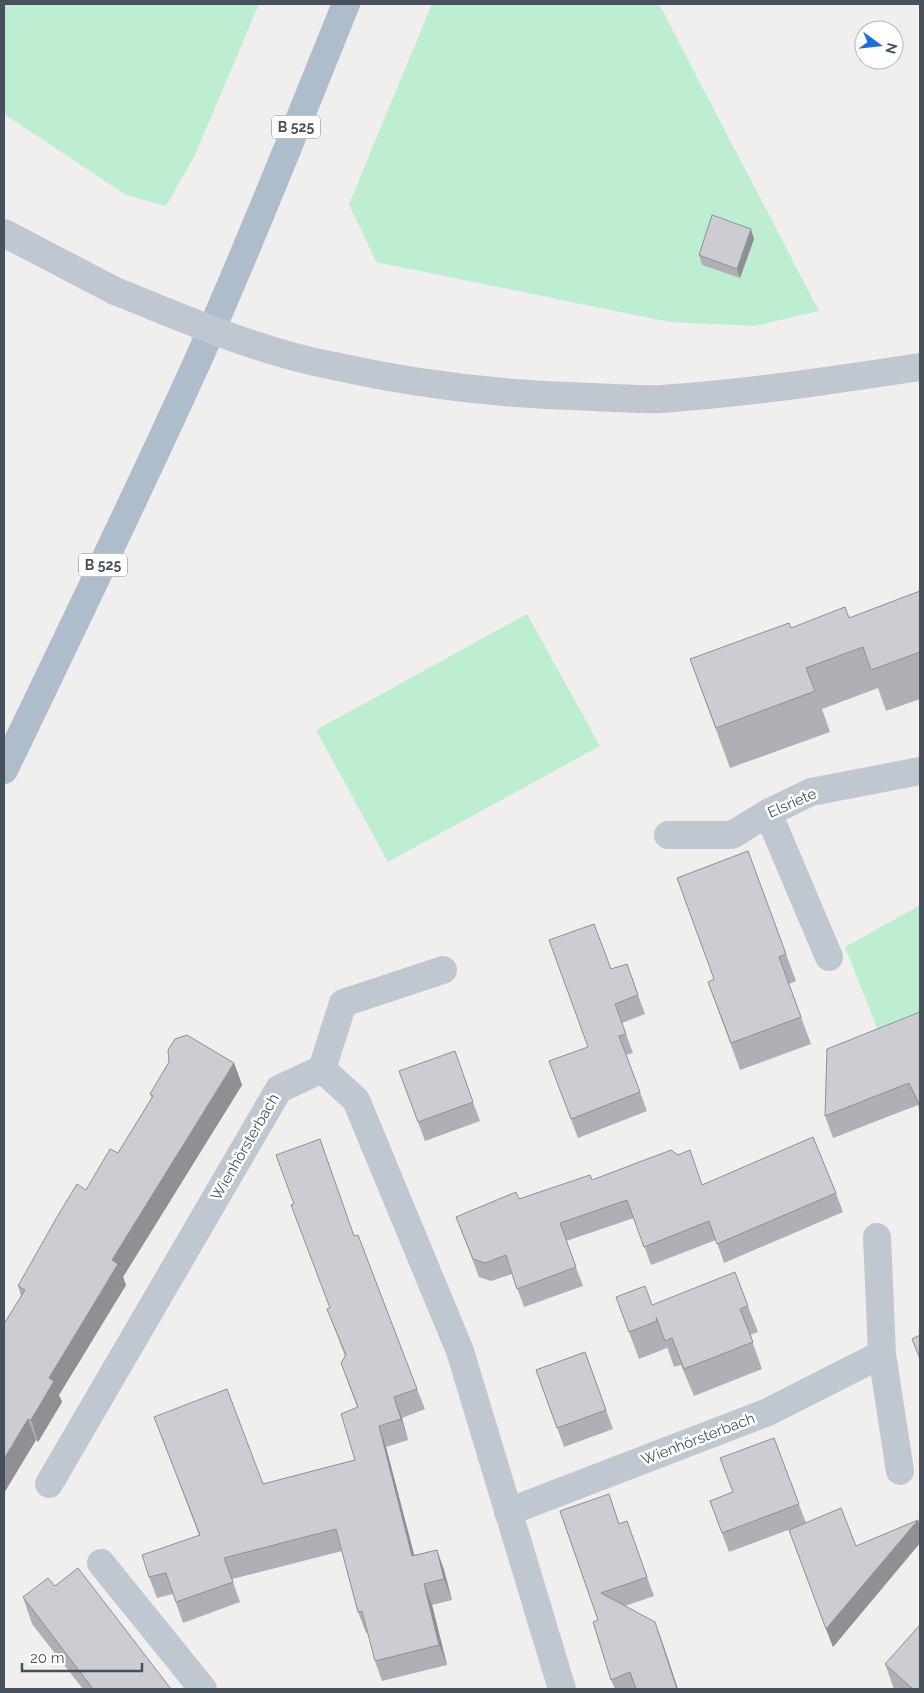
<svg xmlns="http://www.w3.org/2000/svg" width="924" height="1693" font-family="Raleway,sans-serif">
<rect width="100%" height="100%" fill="#f1eeee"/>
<g fill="#bdeed1">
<path d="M 4,4 L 259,4 L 195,155 L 166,206 L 126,195 L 4,114 Z"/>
<path d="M 432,4 L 659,4 L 819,311 L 755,326 L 669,322 L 376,262 L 349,204 Z"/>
<path d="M 527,614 L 600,746 L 388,862 L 316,730 Z"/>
<path d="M 920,905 L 920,1018 L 879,1033 L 845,947 Z"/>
</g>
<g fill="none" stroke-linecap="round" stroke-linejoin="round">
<g stroke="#bfc8d0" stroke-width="28">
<path d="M 4,233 L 115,291"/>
<path d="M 334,366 C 419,385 505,395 593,397 C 615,398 638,400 661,399 C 748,393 834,380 920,367"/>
<path d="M 768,813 L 829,957"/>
<path d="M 668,835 L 732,835 L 768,813 L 811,792 L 920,771"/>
<path d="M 322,1069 L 356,1100 L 460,1351 L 562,1689"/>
<path d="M 322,1069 L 343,1003 L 443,970"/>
<path d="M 882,1354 L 900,1471"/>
<path d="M 49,1484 L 279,1089 L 322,1069"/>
<path d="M 508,1512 L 768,1412 L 882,1354 L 877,1237"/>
<path d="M 101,1563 L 203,1689"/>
</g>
<path stroke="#aebdcc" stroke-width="28" d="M 4,770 C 70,633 136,497 199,358 C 251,242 298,122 346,4"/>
<path stroke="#bfc8d0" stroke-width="28" d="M 115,291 C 186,319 258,352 334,366"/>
</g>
<g fill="#afb0b5">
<path d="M 754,239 L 740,278 L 702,265 L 699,255 Z"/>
<path d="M 920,591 L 920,699 L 886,711 L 878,688 L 822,709 L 830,732 L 730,768 L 690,659 L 791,628 L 849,618 Z"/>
<path d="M 748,851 L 796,981 L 789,984 L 811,1044 L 740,1070 L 708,982 L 714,979 Z"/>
<path d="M 627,964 L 645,1014 L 622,1023 L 633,1053 L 626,1055 L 647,1111 L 578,1138 L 549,1061 L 588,1047 L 611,969 Z"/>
<path d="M 920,1012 L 920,1111 L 918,1105 L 833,1138 L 825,1116 Z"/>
<path d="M 234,1063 L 242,1085 L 123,1277 L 126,1285 L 59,1395 L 62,1402 L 38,1442 L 36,1440 L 4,1493 L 4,1324 L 21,1296 L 18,1286 L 86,1190 L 118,1153 L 152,1098 L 150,1094 Z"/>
<path d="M 399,1071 L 473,1102 L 480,1121 L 425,1141 Z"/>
<path d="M 592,1180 L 702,1185 L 836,1193 L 843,1212 L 724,1263 L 716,1240 L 651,1265 L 634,1218 L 566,1241 L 583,1286 L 524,1307 L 512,1274 L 491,1281 L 479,1277 L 456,1217 L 519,1199 Z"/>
<path d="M 355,1236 L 417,1389 L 425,1409 L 402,1418 L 408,1440 L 386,1447 L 414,1555 L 437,1550 L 444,1570 L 452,1600 L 432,1605 L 447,1665 L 382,1681 L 375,1661 L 368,1632 L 366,1633 L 358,1612 L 342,1551 L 232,1579 L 240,1602 L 183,1623 L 173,1594 L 157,1598 L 149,1577 L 199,1535 L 154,1417 L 263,1484 L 355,1460 L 357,1407 L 341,1363 L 345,1356 L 327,1309 L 330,1308 Z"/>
<path d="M 616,1297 L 652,1305 L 748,1306 L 758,1332 L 750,1335 L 762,1369 L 694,1396 L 681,1365 L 674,1367 L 666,1344 L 667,1348 L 639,1359 Z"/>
<path d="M 585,1352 L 613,1429 L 564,1447 L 536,1370 Z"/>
<path d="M 774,1438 L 806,1523 L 856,1546 L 920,1526 L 920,1543 L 833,1647 L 789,1530 L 796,1527 L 729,1552 L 710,1501 L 732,1492 Z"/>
<path d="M 560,1511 L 619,1524 L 627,1521 L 654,1596 L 625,1606 L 655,1622 L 678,1689 L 615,1689 L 611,1680 L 598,1620 Z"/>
<path d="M 55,1586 L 171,1689 L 83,1689 L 32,1624 L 23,1597 Z"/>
<path d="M 885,1664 L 920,1689 L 894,1689 Z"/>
</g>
<g fill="#8e9094">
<path d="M 751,229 L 754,239 L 740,278 L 737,269 Z"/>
<path d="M 234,1063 L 242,1085 L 123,1277 L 126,1285 L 59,1395 L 62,1402 L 38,1442 L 31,1420 L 49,1378 L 112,1260 Z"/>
<path d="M 394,1397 L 402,1418 L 408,1440 L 401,1419 Z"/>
<path d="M 28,1419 L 36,1440 L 4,1493 L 4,1459 Z"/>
<path d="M 379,1426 L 386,1447 L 420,1577 L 412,1556 Z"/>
<path d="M 918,1520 L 920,1526 L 920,1543 L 833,1647 L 826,1629 Z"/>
<path d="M 437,1550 L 444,1570 L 452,1600 L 444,1579 Z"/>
<path d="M 424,1584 L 432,1605 L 447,1665 L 439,1645 Z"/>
<path d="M 655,1622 L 662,1641 L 678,1689 L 677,1689 Z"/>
</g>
<g fill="#cbcdd3" stroke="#8e9094">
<path d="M 712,215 L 751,229 L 737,269 L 699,255 Z"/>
<path d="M 920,591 L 920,652 L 871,670 L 863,647 L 806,668 L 815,691 L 716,728 L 690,659 L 789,623 L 791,628 L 845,607 L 849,618 Z"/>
<path d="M 748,851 L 786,954 L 779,957 L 801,1017 L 731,1043 L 708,982 L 714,979 L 677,878 Z"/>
<path d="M 594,924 L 611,969 L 627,964 L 638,995 L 615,1004 L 626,1034 L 619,1036 L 640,1092 L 571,1119 L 549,1061 L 588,1047 L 549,940 Z"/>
<path d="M 920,1012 L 920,1106 L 909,1083 L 825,1116 L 827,1049 Z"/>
<path d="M 187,1035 L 234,1063 L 112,1260 L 118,1264 L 49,1378 L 54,1381 L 31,1420 L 28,1419 L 4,1459 L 4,1324 L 25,1290 L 18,1286 L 57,1217 L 77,1184 L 86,1190 L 110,1149 L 118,1153 L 153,1096 L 150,1094 L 169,1062 L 168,1050 L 175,1039 Z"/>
<path d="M 455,1051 L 473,1102 L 418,1122 L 399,1071 Z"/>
<path d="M 813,1137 L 836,1193 L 717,1244 L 709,1221 L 644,1247 L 627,1200 L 560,1223 L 576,1267 L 517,1289 L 506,1255 L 485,1263 L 473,1259 L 456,1217 L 516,1192 L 519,1199 L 590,1175 L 592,1180 L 671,1150 L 678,1155 L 690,1150 L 702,1185 Z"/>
<path d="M 320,1139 L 354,1236 L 358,1235 L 417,1389 L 394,1397 L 401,1419 L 379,1426 L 412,1556 L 437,1550 L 444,1579 L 424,1584 L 439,1645 L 375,1661 L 362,1611 L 358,1612 L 336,1529 L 224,1558 L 233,1582 L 176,1602 L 166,1573 L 149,1577 L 142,1555 L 200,1535 L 154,1417 L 227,1389 L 263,1484 L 355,1460 L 341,1414 L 358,1407 L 341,1363 L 346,1355 L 327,1309 L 330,1308 L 291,1205 L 294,1204 L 276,1155 Z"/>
<path d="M 735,1272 L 748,1306 L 740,1309 L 753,1342 L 684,1369 L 672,1338 L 665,1341 L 656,1317 L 657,1321 L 629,1332 L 616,1297 L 645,1286 L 652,1305 Z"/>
<path d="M 920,1335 L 920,1359 L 912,1339 Z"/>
<path d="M 585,1352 L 606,1410 L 557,1428 L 536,1370 Z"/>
<path d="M 774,1438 L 799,1504 L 722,1533 L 710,1501 L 733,1492 L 720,1458 Z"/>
<path d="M 609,1494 L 619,1524 L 627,1521 L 647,1577 L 601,1593 L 655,1622 L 677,1689 L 636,1689 L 630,1672 L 611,1680 L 593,1622 L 598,1620 L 560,1511 Z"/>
<path d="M 841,1508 L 856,1546 L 918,1520 L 826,1629 L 789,1530 Z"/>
<path d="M 78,1568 L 171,1689 L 93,1689 L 23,1597 L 48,1578 L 55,1586 Z"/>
<path d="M 920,1625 L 920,1689 L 913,1689 L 885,1664 Z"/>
</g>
<g text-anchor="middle" stroke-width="5" stroke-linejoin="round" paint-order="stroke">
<g fill="#fff" stroke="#7e858c" stroke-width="1">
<rect x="272" y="115.5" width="48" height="23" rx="4"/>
<rect x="79" y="553.5" width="48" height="23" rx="4"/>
</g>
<g font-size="14" font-weight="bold" fill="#46515b">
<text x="296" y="132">B 525</text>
<text x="103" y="570">B 525</text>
</g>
<g font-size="15" fill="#46515b" stroke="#fff">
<text transform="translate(792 803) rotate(-24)" y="5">Elsriete</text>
<text transform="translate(245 1147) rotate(-60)" y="5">Wienhörsterbach</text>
<text transform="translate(698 1439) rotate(-21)" y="5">Wienhörsterbach</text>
</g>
</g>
<rect width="924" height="1693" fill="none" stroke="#46515b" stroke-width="10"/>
<g transform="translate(879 45) rotate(105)"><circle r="24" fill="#ffffff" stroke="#b5b9bd"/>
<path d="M0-4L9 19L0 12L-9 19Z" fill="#1d6ddb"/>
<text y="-8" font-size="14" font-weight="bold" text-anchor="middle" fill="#46515b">N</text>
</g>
<path d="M22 1663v8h120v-8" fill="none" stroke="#46515b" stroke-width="2.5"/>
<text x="30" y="1663" font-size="15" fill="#46515b" stroke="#ffffff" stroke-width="4" paint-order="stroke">20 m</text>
</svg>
